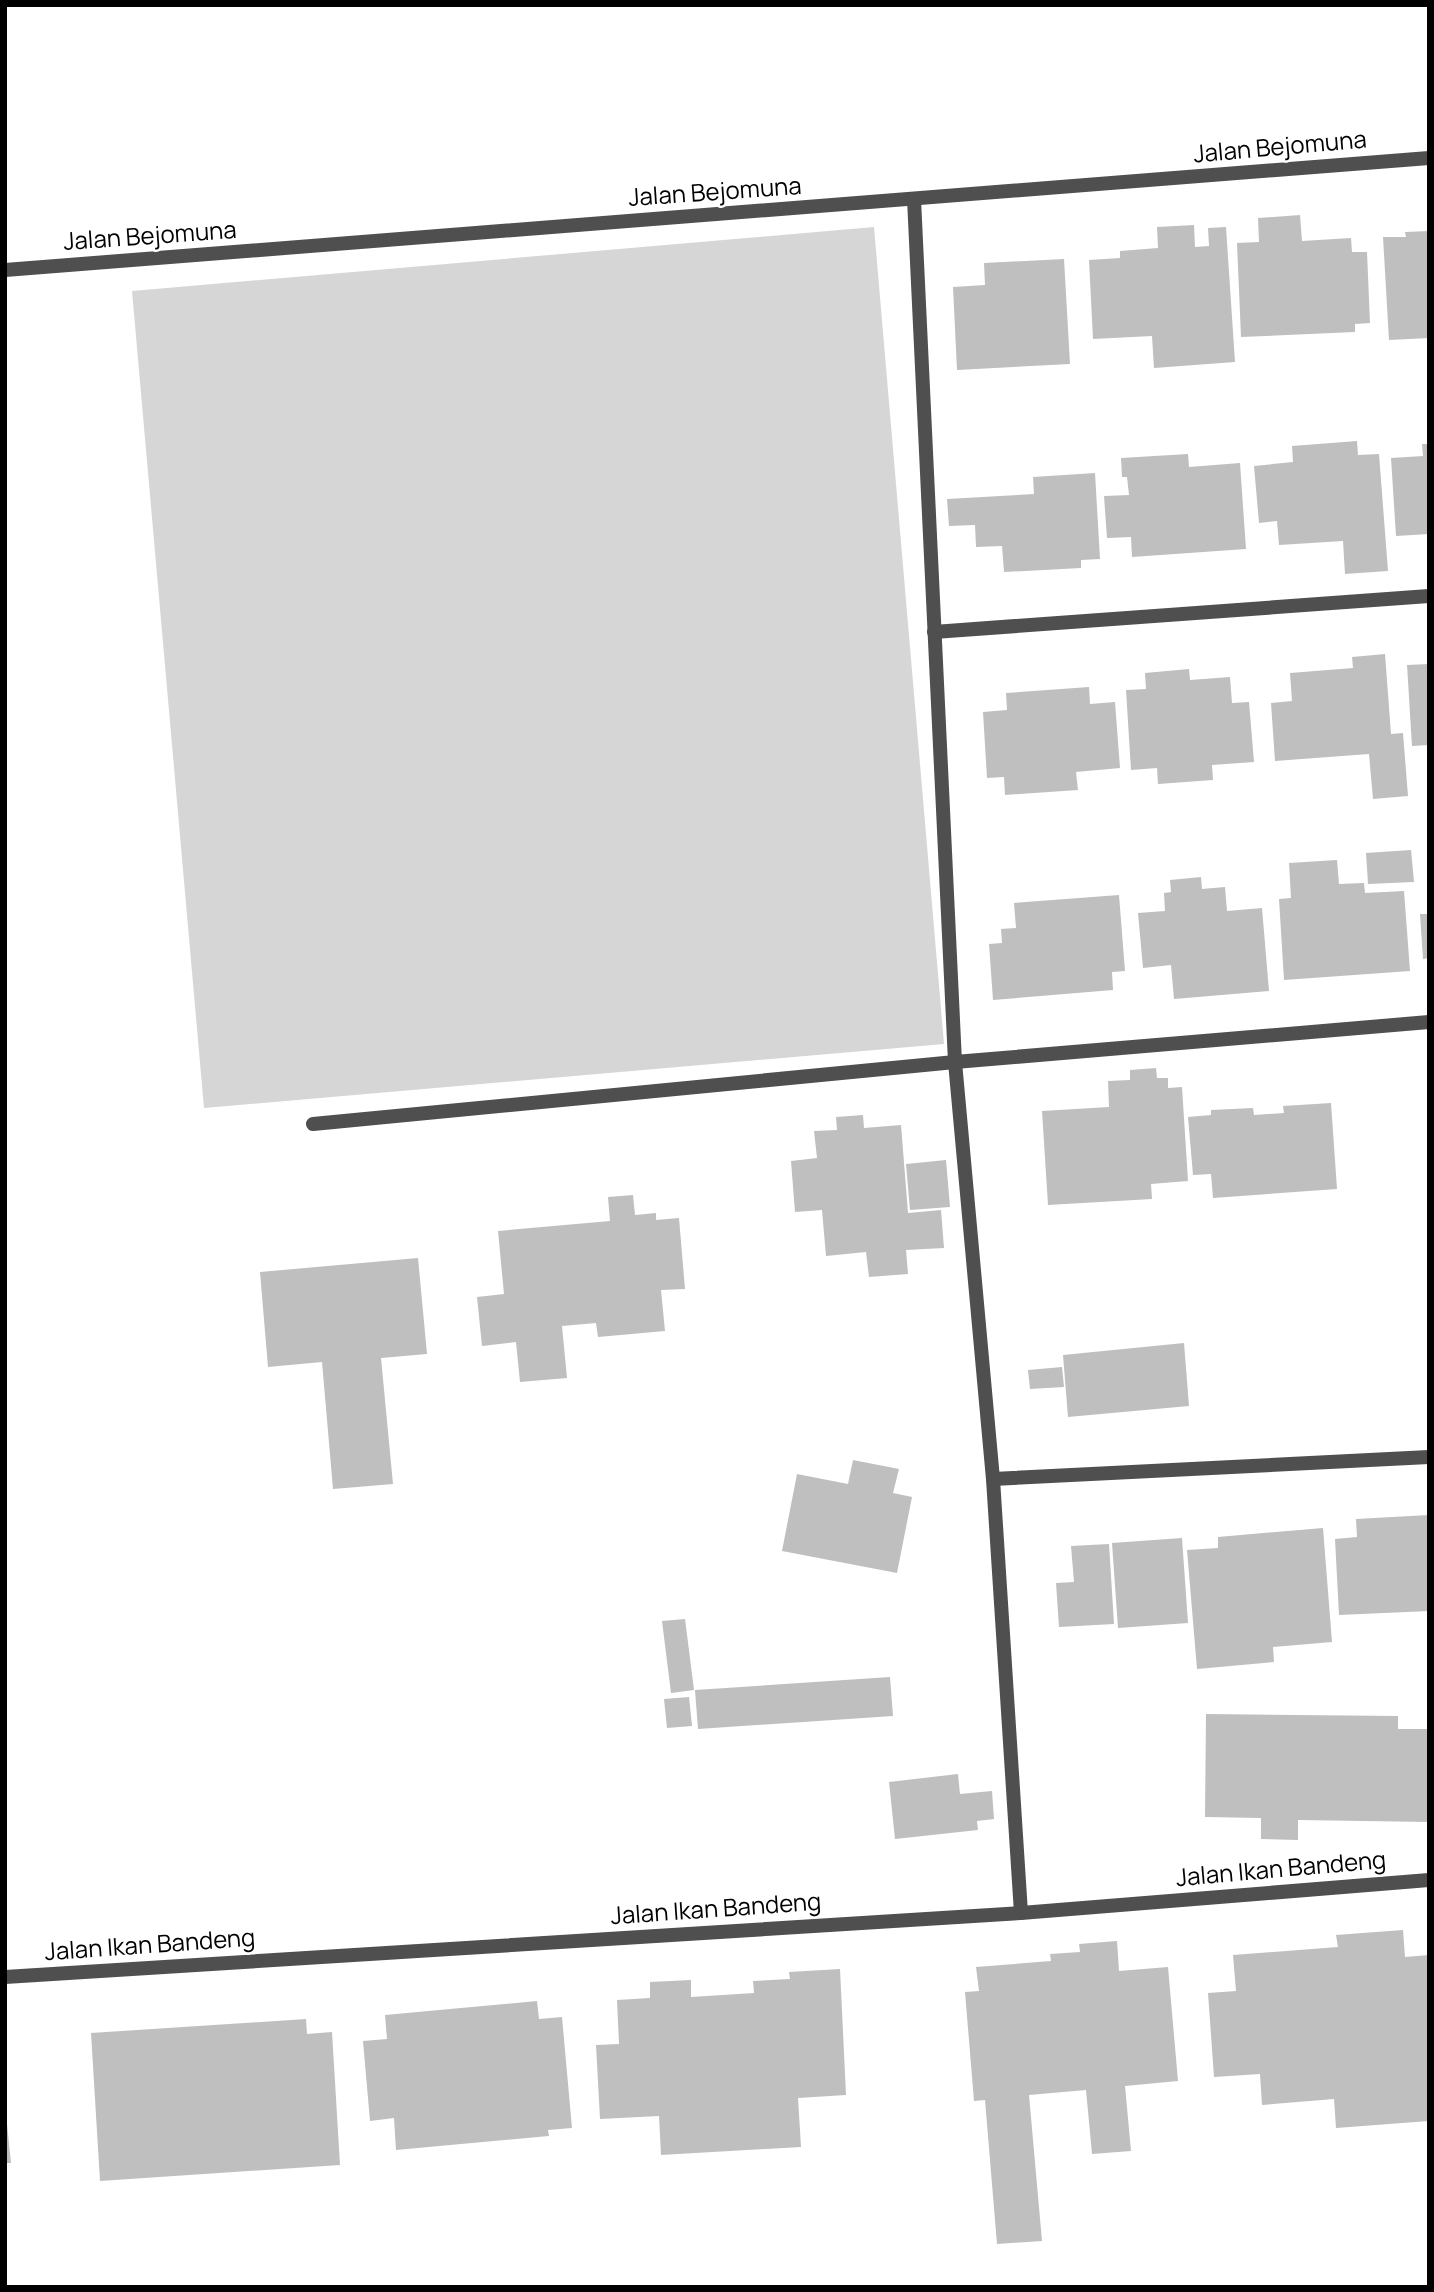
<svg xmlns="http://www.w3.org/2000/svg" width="1434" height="2292" font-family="Manrope,sans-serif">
<rect width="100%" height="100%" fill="#fff"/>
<path fill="#d6d6d6" d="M 874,227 L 944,1044 L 204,1108 L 132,291 Z"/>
<g fill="#bfbfbf">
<path d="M 1300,215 L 1302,241 L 1351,238 L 1352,252 L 1367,252 L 1370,323 L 1355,324 L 1355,332 L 1241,337 L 1237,243 L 1259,242 L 1258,218 Z"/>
<path d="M 1194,225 L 1195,247 L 1209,246 L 1208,228 L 1226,227 L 1235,362 L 1154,368 L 1152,336 L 1093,339 L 1089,260 L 1120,258 L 1120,251 L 1158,248 L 1157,227 Z"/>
<path d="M 1429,231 L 1429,338 L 1389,340 L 1383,237 L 1406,237 L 1405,232 Z"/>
<path d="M 1064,259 L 1070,364 L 957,370 L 953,287 L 985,285 L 984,263 Z"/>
<path d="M 1357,441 L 1358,455 L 1379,454 L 1388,571 L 1345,574 L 1343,541 L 1279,545 L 1277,521 L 1259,523 L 1254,466 L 1293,462 L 1292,446 Z"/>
<path d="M 1422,444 L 1429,444 L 1429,534 L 1396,536 L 1391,458 L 1423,456 Z"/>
<path d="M 1188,454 L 1189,467 L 1240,463 L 1246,549 L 1132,557 L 1131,537 L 1107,538 L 1104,496 L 1129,495 L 1127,477 L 1122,477 L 1121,458 Z"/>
<path d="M 1095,473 L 1100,559 L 1081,560 L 1081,568 L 1004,572 L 1002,546 L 976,547 L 975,525 L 949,526 L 947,499 L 1034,494 L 1033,477 Z"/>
<path d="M 1385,654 L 1391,734 L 1403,733 L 1408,796 L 1373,799 L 1369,754 L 1275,761 L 1271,703 L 1292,701 L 1290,673 L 1353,668 L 1352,657 Z"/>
<path d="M 1429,664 L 1429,745 L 1412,746 L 1407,665 Z"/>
<path d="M 1189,669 L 1190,680 L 1230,677 L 1232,703 L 1249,702 L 1254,762 L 1212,765 L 1213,780 L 1158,784 L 1157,768 L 1131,770 L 1126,690 L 1146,689 L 1145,673 Z"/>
<path d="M 1089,687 L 1090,704 L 1115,702 L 1120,768 L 1076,772 L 1078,790 L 1005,795 L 1004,777 L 987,778 L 983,712 L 1007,710 L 1006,693 Z"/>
<path d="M 1411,850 L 1414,882 L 1368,884 L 1366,853 Z"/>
<path d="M 1337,860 L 1339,884 L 1364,883 L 1365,893 L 1404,891 L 1410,971 L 1284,980 L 1279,899 L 1291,898 L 1289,863 Z"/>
<path d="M 1201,877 L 1202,889 L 1225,887 L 1227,911 L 1262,908 L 1269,991 L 1174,999 L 1171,965 L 1143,968 L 1138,913 L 1165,911 L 1164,893 L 1171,892 L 1170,880 Z"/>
<path d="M 1119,895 L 1125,971 L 1112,972 L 1113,990 L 993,1000 L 989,944 L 1002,943 L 1001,929 L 1016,928 L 1014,903 Z"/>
<path d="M 1420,914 L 1429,914 L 1429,958 L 1423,959 Z"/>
<path d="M 1156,1068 L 1157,1078 L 1168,1078 L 1168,1088 L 1182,1087 L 1188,1181 L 1151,1184 L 1152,1199 L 1048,1205 L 1042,1111 L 1109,1107 L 1108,1081 L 1130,1080 L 1130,1070 Z"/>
<path d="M 1331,1103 L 1337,1189 L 1213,1198 L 1211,1174 L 1193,1175 L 1188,1117 L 1211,1115 L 1211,1110 L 1253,1108 L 1254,1115 L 1284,1113 L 1283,1106 Z"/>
<path d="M 863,1115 L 864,1128 L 901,1125 L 908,1213 L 941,1210 L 944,1248 L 906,1250 L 908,1274 L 869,1277 L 866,1252 L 826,1256 L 822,1210 L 795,1212 L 791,1161 L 817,1158 L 814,1131 L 837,1130 L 836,1117 Z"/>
<path d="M 946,1160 L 950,1207 L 910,1210 L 906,1164 Z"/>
<path d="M 633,1195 L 635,1215 L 656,1213 L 656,1220 L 679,1218 L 685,1289 L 661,1290 L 665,1331 L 598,1337 L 596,1323 L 562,1326 L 567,1378 L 520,1382 L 516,1342 L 482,1346 L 477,1297 L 504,1294 L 498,1231 L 610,1221 L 608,1197 Z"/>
<path d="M 418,1258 L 427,1354 L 381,1358 L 393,1484 L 333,1489 L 322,1362 L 268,1367 L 260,1272 Z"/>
<path d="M 1184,1343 L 1189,1406 L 1068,1417 L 1063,1355 Z"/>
<path d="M 1062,1367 L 1064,1387 L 1030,1389 L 1028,1370 Z"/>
<path d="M 853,1460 L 899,1469 L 893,1493 L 912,1497 L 897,1573 L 782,1551 L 797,1474 L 848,1484 Z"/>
<path d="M 1429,1515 L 1429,1611 L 1339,1615 L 1335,1539 L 1357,1537 L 1356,1519 Z"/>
<path d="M 1323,1528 L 1332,1642 L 1273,1647 L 1274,1662 L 1197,1669 L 1187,1550 L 1218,1548 L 1218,1537 Z"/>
<path d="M 1182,1538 L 1188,1623 L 1118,1628 L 1112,1543 Z"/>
<path d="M 1109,1544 L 1114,1624 L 1059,1627 L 1056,1583 L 1074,1582 L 1071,1546 Z"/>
<path d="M 685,1619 L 694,1690 L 671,1693 L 662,1621 Z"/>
<path d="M 890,1677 L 893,1716 L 698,1729 L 695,1690 Z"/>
<path d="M 689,1697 L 692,1726 L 667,1728 L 664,1699 Z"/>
<path d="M 1206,1714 L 1398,1716 L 1398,1729 L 1429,1729 L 1429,1822 L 1298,1820 L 1298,1840 L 1261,1839 L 1261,1818 L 1205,1817 Z"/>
<path d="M 958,1774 L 960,1794 L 992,1791 L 994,1819 L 977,1821 L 978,1830 L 895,1839 L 889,1782 Z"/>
<path d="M 1403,1930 L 1405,1957 L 1429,1955 L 1429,2121 L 1336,2128 L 1334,2099 L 1262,2105 L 1260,2074 L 1214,2077 L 1208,1993 L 1236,1991 L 1233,1955 L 1338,1947 L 1336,1935 Z"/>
<path d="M 1117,1941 L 1119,1971 L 1168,1967 L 1178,2081 L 1125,2086 L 1131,2151 L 1092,2154 L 1086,2090 L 1029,2095 L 1042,2241 L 997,2244 L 985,2100 L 974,2101 L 965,1992 L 979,1991 L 976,1967 L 1051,1961 L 1050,1954 L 1080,1952 L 1079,1944 Z"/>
<path d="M 840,1969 L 846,2095 L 798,2098 L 801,2147 L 661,2155 L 659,2116 L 600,2119 L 596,2045 L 619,2044 L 617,2000 L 650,1998 L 650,1982 L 691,1980 L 691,1997 L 754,1993 L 753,1981 L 790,1979 L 789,1972 Z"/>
<path d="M 537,2001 L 539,2019 L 562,2017 L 572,2128 L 548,2130 L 549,2136 L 396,2150 L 394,2118 L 370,2121 L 363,2041 L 387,2039 L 385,2015 Z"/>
<path d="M 306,2019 L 307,2034 L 332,2032 L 340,2165 L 100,2181 L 91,2033 Z"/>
<path d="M 5,2124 L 7,2124 L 11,2163 L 5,2163 Z"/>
</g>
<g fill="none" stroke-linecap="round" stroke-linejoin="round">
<g stroke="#4f4f4f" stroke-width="14">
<path d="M 914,199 L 955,1062 L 993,1479 L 1021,1913"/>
<path d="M 5,270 L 1429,158"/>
<path d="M 934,632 L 1429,596"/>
<path d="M 313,1124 L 955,1062 L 1429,1022"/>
<path d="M 993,1479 L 1429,1457"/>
<path d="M 5,1977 L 1021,1913 L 1429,1880"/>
</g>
</g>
<g text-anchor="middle" stroke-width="5" stroke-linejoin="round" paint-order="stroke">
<g font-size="24" fill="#000" stroke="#fff">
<text transform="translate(1280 147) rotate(-5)" y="8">Jalan Bejomuna</text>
<text transform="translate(715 192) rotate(-4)" y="8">Jalan Bejomuna</text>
<text transform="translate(150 236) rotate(-4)" y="8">Jalan Bejomuna</text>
<text transform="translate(1281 1869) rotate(-5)" y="8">Jalan Ikan Bandeng</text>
<text transform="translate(716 1909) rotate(-4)" y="8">Jalan Ikan Bandeng</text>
<text transform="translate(150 1945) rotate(-4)" y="8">Jalan Ikan Bandeng</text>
</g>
</g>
<rect width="1434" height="2292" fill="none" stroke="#000000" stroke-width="14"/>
</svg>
